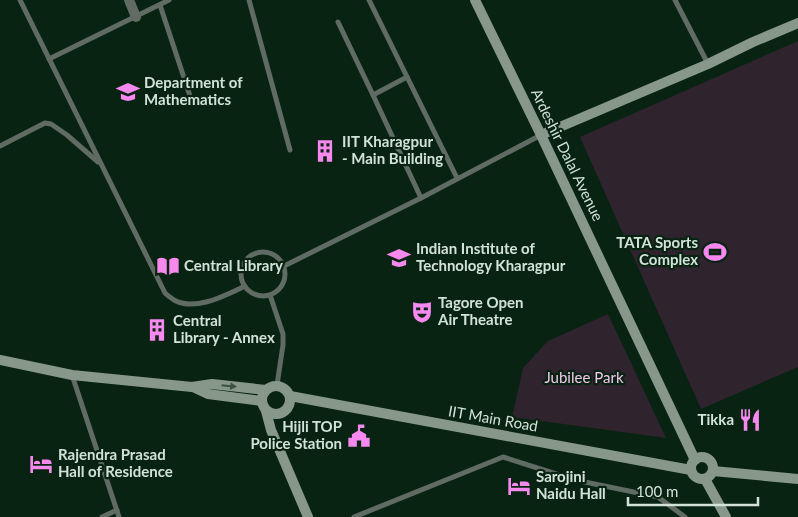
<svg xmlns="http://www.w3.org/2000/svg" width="798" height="517" font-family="Lato,sans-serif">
<rect width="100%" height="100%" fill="#092312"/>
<g fill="#2f232e">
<path d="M 798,41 L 798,367 L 701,409 L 580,137 Z"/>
<path d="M 608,314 L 666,438 L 512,417 L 523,368 L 548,341 Z"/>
</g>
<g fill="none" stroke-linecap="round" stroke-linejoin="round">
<g stroke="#606b63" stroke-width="5">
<path d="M 20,0 L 165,293 C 168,296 171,298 174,300 C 195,312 226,295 245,286"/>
<path d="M 249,0 L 290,150"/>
<path d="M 369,0 L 457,178"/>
<path d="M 675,0 L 708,64"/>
<path d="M 160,5 L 190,96"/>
<path d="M 338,22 L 373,95 L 421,198"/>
<path d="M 49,59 L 169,0"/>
<path d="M 373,95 L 407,77"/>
<path d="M 0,146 L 39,126 L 45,123 L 51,124 L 67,135 L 98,162"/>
<circle cx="263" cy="274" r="22"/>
<path d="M 284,266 L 421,198 L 541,135"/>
<path d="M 270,295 L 283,334 L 283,345 L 277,385"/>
<path d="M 72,375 L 119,517"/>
<path d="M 102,517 L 117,510"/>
<path d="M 354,517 L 503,457 L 575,480 L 658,497 L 685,517"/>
</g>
<path stroke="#606b63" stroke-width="10" d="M 129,0 L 136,17"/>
<g stroke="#87988a" stroke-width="10">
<path d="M 475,0 L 541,135 L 695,460"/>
<path d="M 541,135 L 708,64 L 753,42 L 798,23"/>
<path d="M 0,360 L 72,375 L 192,387 L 212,384 L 266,390"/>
<circle cx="276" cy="400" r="14"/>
<path d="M 193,387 L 208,394 L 262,401"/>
<path d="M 290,396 L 691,470"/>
<path d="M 266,411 L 271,430 L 308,517"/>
<circle cx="702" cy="468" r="11"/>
<path d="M 713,471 L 798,479"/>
<path d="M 705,479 L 726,517"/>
</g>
</g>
<defs><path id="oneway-solid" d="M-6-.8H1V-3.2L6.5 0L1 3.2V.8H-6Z" transform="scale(1.25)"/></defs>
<use fill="#3b5242" href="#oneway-solid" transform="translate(229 386) rotate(6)"/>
<defs>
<symbol id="university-bare" viewBox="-9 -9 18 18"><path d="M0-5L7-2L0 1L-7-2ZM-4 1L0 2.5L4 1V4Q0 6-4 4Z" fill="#f589ee" stroke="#092312" stroke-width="2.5" paint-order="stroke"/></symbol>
<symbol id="building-bare" viewBox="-9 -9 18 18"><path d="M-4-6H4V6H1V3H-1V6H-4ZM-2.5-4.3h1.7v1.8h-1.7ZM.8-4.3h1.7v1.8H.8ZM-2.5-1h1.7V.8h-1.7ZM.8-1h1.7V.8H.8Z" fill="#f589ee" stroke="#092312" stroke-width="2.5" paint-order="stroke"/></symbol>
<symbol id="stadium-bare" viewBox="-9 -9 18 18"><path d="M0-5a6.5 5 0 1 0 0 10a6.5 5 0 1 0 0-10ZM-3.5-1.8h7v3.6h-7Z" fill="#f589ee" stroke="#092312" stroke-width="2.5" paint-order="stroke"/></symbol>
<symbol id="library-bare" viewBox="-9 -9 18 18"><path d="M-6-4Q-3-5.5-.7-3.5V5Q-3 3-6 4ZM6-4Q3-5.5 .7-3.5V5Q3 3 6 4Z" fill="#f589ee" stroke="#092312" stroke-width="2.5" paint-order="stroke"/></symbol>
<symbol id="theatre-bare" viewBox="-9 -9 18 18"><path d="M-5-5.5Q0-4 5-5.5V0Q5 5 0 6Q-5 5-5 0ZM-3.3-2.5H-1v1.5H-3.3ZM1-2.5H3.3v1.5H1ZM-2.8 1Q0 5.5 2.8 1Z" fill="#f589ee" stroke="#092312" stroke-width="2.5" paint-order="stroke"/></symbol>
<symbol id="restaurant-bare" viewBox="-9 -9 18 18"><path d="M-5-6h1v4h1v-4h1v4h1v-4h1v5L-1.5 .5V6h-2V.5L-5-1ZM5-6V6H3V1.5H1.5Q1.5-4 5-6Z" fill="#f589ee" stroke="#092312" stroke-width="2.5" paint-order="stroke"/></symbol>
<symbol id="civic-bare" viewBox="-9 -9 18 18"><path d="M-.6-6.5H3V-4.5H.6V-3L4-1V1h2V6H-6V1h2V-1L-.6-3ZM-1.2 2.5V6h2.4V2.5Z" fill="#f589ee" stroke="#092312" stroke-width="2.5" paint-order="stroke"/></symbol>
<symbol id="hotel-bare" viewBox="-9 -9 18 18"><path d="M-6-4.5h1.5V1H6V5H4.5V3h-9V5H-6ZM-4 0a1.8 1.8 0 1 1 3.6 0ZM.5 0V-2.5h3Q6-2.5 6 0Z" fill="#f589ee" stroke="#092312" stroke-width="2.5" paint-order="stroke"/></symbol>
</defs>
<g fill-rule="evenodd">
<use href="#university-bare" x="112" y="76" width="32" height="32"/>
<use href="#building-bare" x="309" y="135" width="32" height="32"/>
<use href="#stadium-bare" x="699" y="236" width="32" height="32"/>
<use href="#university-bare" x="383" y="242" width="32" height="32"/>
<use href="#library-bare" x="152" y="250" width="32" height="32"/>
<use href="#theatre-bare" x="406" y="296" width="32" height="32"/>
<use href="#building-bare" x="141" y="314" width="32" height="32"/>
<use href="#restaurant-bare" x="734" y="404" width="32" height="32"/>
<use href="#civic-bare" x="343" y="420" width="32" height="32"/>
<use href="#hotel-bare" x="25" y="448" width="32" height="32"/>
<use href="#hotel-bare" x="503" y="470" width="32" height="32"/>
</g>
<g text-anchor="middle" stroke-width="4.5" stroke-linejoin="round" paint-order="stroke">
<g font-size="15" font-weight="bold" fill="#d2e2d6" stroke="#092312" text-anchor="start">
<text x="144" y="88">Department of<tspan x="144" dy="17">Mathematics</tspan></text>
<text x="342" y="147">IIT Kharagpur<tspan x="342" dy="17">- Main Building</tspan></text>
<text x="698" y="248" text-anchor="end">TATA Sports<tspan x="698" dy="17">Complex</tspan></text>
<text x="416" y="254">Indian Institute of<tspan x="416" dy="17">Technology Kharagpur</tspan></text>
<text x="184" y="271">Central Library</text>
<text x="438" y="308">Tagore Open<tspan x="438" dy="17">Air Theatre</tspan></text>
<text x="173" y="326">Central<tspan x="173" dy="17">Library - Annex</tspan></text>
<text x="734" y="425" text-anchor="end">Tikka</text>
<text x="342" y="432" text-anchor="end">Hijli TOP<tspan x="342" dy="17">Police Station</tspan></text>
<text x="58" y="460">Rajendra Prasad<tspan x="58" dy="17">Hall of Residence</tspan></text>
<text x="536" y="482">Sarojini<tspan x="536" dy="17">Naidu Hall</tspan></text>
</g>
<g font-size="15" fill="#d2e2d6" stroke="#092312">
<text transform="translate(567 155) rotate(64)" y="5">Ardeshir Dalal Avenue</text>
<text transform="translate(493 419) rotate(10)" y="5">IIT Main Road</text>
</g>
<g font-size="15" fill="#f3c7ee" stroke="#092312">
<text x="584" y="383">Jubilee Park</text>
</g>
</g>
<path d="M628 497v8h130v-8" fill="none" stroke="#d2e2d6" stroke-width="2.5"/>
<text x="636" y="497" font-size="15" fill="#d2e2d6" stroke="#092312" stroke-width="4" paint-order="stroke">100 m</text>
</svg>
